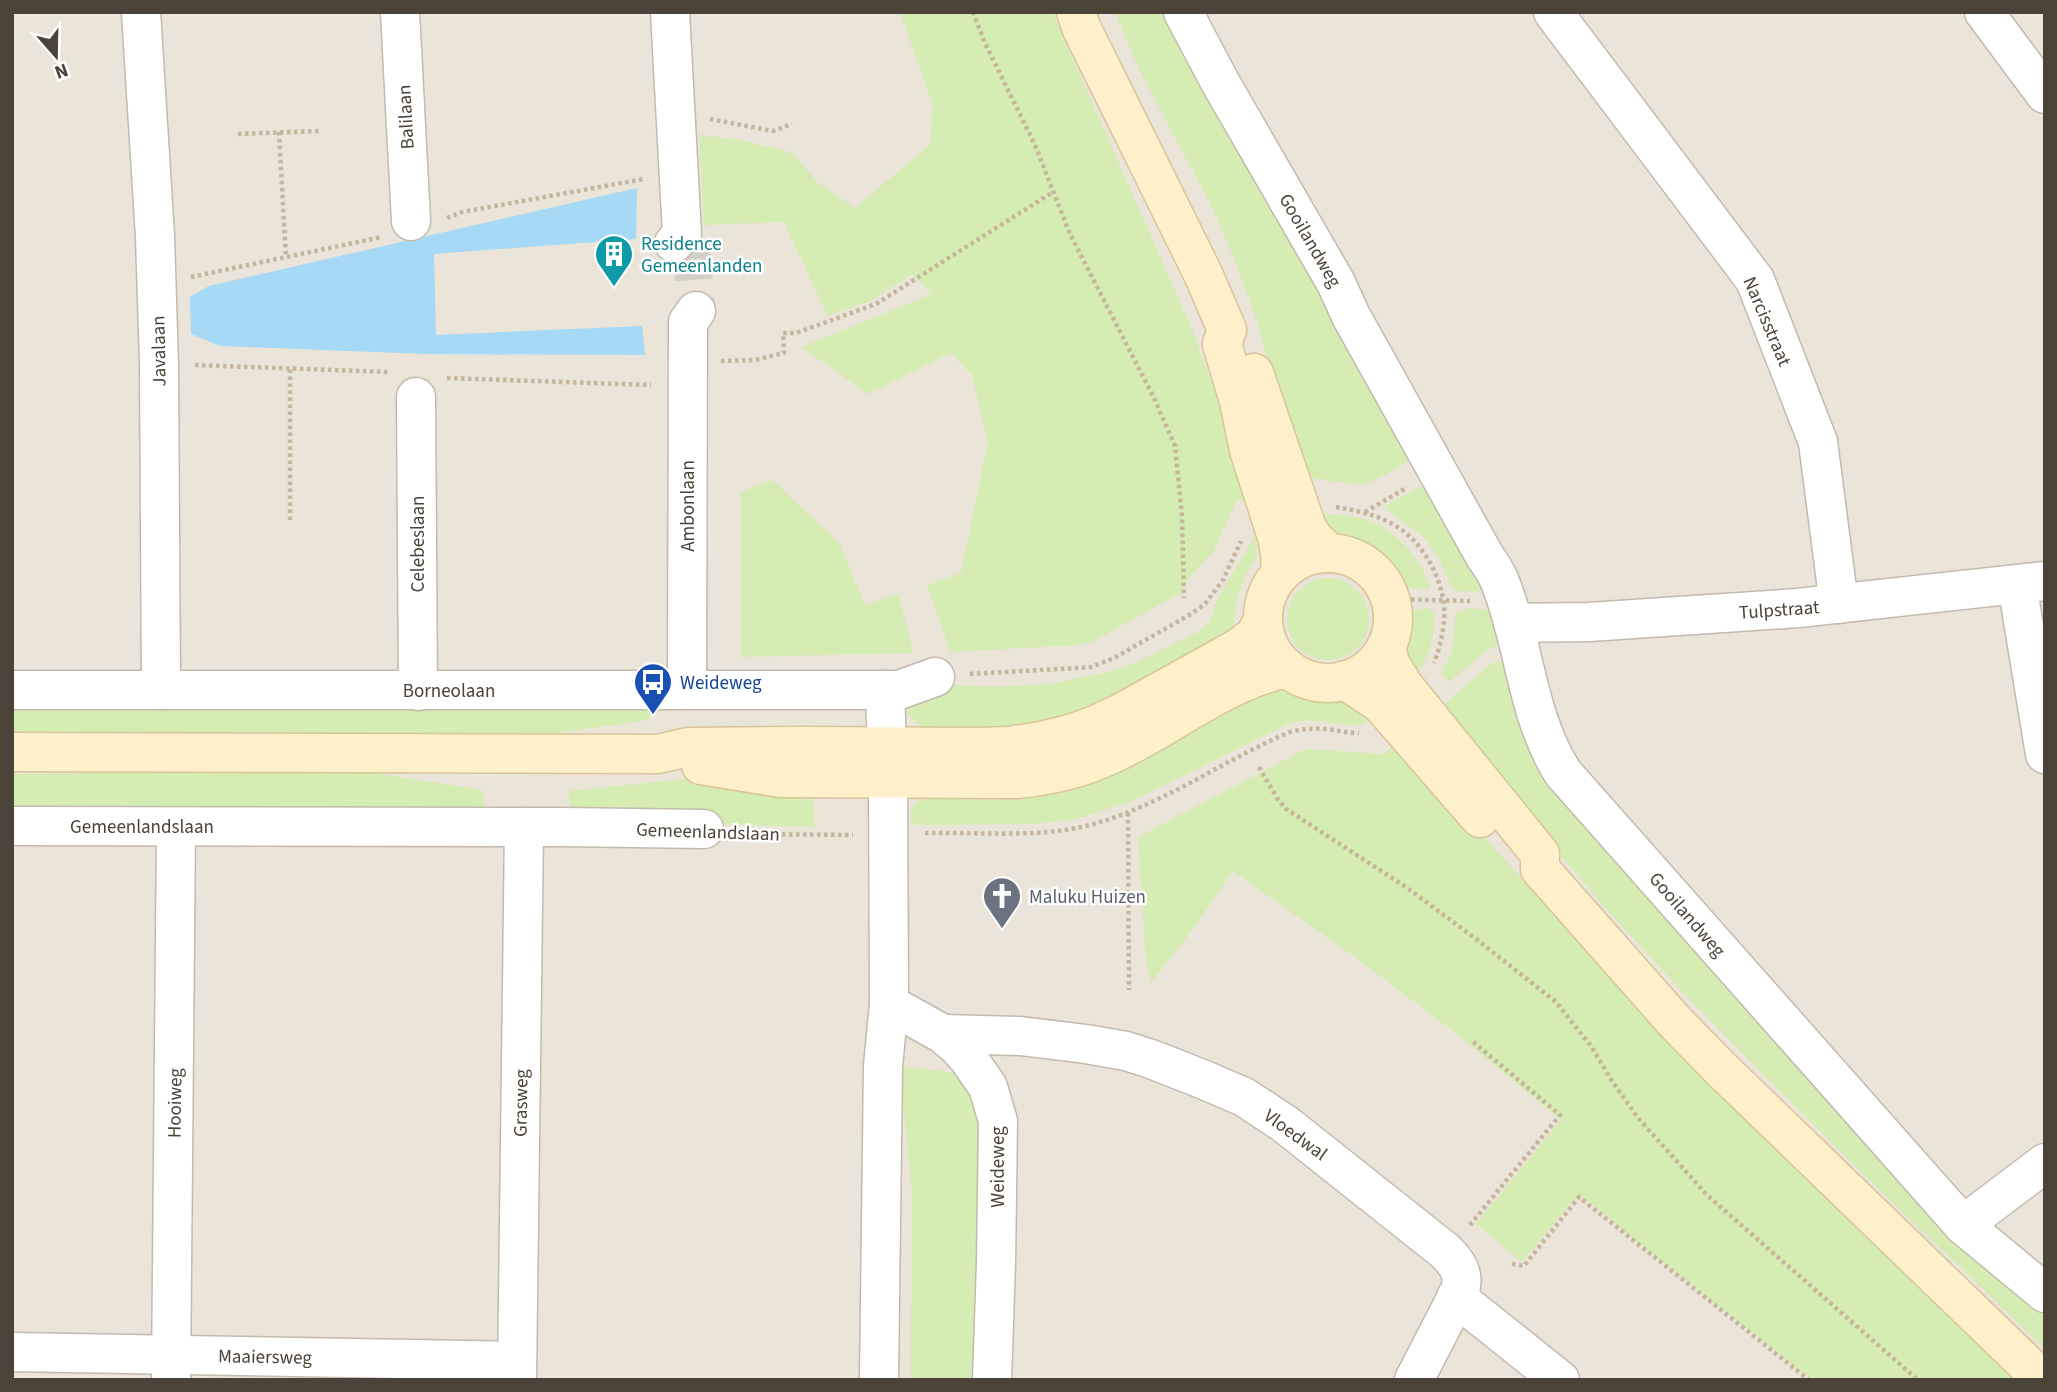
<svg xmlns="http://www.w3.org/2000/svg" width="2057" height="1392" font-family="'Source Sans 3',sans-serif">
<rect width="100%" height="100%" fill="#f6f2eb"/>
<rect fill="#eae4d9" x="12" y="12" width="2033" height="1368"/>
<g fill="#d5ecb2">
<path d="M 900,12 L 1052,12 L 1191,327 L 1254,496 L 1236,502 L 1213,552 L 1193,573 L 1179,594 L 1092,642 L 1078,645 L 951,652 L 927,585 L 961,573 L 988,442 L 972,375 L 951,353 L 868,394 L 802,347 L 932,294 L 912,274 L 871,301 L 828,316 L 784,222 L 704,225 L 699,135 L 741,140 L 791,152 L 818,183 L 855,208 L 930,145 L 933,105 Z"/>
<path d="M 1115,12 L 1165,12 L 1417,456 L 1381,477 L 1363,485 L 1302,477 L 1254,312 L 1235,261 L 1212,207 L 1140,71 Z"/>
<path d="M 772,480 L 839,543 L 865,605 L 898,594 L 911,643 L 912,653 L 741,657 L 741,492 Z"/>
<path d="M 1429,486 L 1484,583 L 1480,592 L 1454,591 L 1438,557 L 1423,536 L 1383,507 L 1417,488 Z"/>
<path d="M 1322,513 C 1333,515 1344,515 1355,517 C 1393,524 1419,555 1431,589 L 1404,588 L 1397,574 L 1374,551 L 1330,537 Z"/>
<path d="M 1255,536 L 1257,557 L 1244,578 L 1236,603 L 1234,625 L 1229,643 L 1074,720 L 977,734 L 933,730 L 918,724 L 906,712 L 913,700 L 941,684 L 992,687 L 1049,684 L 1108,672 L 1137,662 L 1198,632 L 1210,621 L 1218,598 Z"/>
<circle cx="1328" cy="619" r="41"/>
<path d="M 1428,608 L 1434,613 C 1435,639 1429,658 1413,679 L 1404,650 L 1408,611 Z"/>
<path d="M 1470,608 L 1494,611 L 1502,643 L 1486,651 L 1449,682 L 1441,674 L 1452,652 L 1456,613 Z"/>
<path d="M 1508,659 L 1524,727 L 2045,1310 L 2045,1349 C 1923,1231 1800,1115 1684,993 C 1597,902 1518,805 1437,710 L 1492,663 Z"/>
<path d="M 1281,685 L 1342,700 L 1370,713 L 1364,724 L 1348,725 L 1307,720 L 1288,724 L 1132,801 L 1077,819 L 1034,824 L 919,825 L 914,823 L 910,817 L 913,807 L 925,795 Z"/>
<path d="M 649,701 L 650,720 L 528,737 L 12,736 L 12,702 Z"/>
<path d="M 1398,742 L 1615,982 L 2019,1380 L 1812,1380 L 1633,1239 L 1593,1204 L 1581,1198 L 1573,1200 L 1522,1262 L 1476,1224 L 1561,1120 L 1448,1027 L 1355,957 L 1233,871 L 1184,941 L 1151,982 L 1146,960 L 1138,837 L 1306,749 L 1383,754 Z"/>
<path d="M 354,770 L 483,790 L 484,808 L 12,810 L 12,774 Z"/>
<path d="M 684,779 L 813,788 L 814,827 L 711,824 L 709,811 L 619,814 L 570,813 L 569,791 Z"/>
<path d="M 899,1066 L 956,1073 L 968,1091 L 984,1131 L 983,1380 L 911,1380 L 912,1192 Z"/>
</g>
<path fill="#a6d9f5" d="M 637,188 L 636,239 L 434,254 L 436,335 L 642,326 L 645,355 L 426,354 L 220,346 L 191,334 L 190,297 L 209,286 Z"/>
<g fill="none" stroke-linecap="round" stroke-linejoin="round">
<path stroke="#d4cfc7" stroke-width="38" stroke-dasharray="38 19" stroke-linecap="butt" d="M 691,242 L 696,311"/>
<defs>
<g id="street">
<path d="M 141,12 L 155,236 L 159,364 L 161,690"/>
<path d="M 400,12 L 411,221"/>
<path d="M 670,12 L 682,234 L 674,243"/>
<path d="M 1183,12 L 1220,82 L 1336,283 L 1351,316 L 1483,553 C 1489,563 1496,571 1500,582 C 1525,644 1526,715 1563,773 L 1963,1225 L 2045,1293"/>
<path d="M 1553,12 L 1755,280 L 1818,442 L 1839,604"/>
<path d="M 1984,12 L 2045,94"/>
<path d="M 416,397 L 418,691"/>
<path d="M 2017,584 L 2045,754"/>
<path d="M 1513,623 L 1589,622 L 1798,608 L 2045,581"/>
<path d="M 12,690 L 899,690 L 935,677"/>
<path d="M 687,690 L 688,322 L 696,311"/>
<path d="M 12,826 L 563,827 L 704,829"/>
<path d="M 889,1004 L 943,1034 L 957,1046 L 968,1058 L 988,1087 L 998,1121 L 996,1264 L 992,1380"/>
<path d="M 943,1034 L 1020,1036 L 1086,1044 L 1126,1051 L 1151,1059 L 1202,1079 L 1244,1097 L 1285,1124 L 1445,1251 C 1457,1263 1465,1273 1460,1291 L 1414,1380"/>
<path d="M 1963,1225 L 2045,1163"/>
<path d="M 1456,1297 L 1560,1380"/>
<path d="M 12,1352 L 517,1361"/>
<path d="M 171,1380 L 176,827"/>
<path d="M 517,1380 L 524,827"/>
<path d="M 879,1380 L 883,1066 L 889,1004 L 888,778 L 885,690"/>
</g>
<g id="secondary">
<path d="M 1076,12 L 1081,27 L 1204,276 L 1227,330 L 1222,344 L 1239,401 L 1249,450 L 1277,537 L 1280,553 L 1281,573"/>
<path d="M 1254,373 L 1307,528 L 1314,539 L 1329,553"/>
<circle cx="1328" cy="618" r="65"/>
<path d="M 1386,647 L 1390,663 L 1403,685 L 1540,854 L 1540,869 L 1676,1023 L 1720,1068 L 2043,1380"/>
<path d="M 1345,680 L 1380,703 L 1480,818"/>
<path d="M 12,752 L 658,754 L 688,747 L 802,746 L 981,747 L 1009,746 L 1041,741 L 1070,734 L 1093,726 L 1121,713 L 1240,647 L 1255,635 L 1263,621"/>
<path d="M 701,765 L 780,778 L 1017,779 C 1050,776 1080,769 1110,755 C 1170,728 1222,682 1287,668"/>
</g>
</defs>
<use href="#street" stroke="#c3baad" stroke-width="41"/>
<use href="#secondary" stroke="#d8c499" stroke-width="41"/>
<g stroke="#c5b59d" stroke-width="4.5" stroke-dasharray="3.5 3.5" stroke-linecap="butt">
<path d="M 973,12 L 985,43 L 1035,145 L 1070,234 L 1154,398 L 1175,446 L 1182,517 L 1184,598"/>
<path d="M 710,119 L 773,131 L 792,124"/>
<path d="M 279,132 L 286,258"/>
<path d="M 238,134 L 319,131"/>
<path d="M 447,218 L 462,212 L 644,179"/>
<path d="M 191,277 L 382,237"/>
<path d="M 721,361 L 755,360 L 784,353 L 783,333 L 796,333 L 876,304 L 1053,192"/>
<path d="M 195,365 L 389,372"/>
<path d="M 447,378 L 651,385"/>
<path d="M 1336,507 C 1359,511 1383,516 1402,530 C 1423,545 1439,574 1443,599 C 1447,621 1441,644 1434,663"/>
<path d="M 1365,512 L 1406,488"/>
<path d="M 290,520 L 290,368"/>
<path d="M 1390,599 L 1470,601"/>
<path d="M 970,674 L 1077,668 L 1091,667 L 1114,658 L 1191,614 L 1205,604 L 1223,580 L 1241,541"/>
<path d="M 1259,767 L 1277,798 L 1286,809 L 1406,887 L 1480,942 L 1556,1002 L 1591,1046 L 1610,1078 L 1638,1118 L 1707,1195 L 1918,1380"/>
<path d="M 1128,813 L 1129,990"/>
<path d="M 925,833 C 978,832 1034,838 1086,826 C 1159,808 1221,761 1290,732 C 1302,729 1313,728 1325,729 C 1337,730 1347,733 1359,733"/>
<path d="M 740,834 L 853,835"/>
<path d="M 1470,1225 L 1560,1115 L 1471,1040"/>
<path d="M 1512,1264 L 1524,1266 L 1579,1197 L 1809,1380"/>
</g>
<use href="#street" stroke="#fff" stroke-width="38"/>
<use href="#secondary" stroke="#fff0cc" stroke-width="38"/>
</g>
<defs>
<symbol id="building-pin" viewBox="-11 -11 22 30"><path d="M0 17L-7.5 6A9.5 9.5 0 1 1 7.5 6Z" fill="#0f9aa8" stroke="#fff"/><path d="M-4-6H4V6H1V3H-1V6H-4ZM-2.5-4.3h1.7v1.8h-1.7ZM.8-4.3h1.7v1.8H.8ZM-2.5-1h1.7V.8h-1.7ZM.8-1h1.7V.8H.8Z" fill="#fff"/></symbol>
<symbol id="bus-pin" viewBox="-11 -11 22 30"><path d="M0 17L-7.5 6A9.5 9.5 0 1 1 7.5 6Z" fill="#1a4fb4" stroke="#fff"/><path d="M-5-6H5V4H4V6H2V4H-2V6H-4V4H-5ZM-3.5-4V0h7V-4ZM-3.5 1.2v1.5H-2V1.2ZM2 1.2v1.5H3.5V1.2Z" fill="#fff"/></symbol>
<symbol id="church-pin" viewBox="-11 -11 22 30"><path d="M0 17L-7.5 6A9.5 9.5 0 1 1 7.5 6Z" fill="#6b7280" stroke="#fff"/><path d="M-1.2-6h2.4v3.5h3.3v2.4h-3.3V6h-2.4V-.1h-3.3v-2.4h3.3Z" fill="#fff"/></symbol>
</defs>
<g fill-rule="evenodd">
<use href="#building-pin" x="592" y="232" width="44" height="60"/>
<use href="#bus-pin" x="631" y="660" width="44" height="60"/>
<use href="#church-pin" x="980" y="874" width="44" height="60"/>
</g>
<g text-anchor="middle" stroke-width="5" stroke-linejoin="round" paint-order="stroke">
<g font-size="19" fill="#4b4338" stroke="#fff">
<text transform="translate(405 117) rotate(-93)" y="7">Balilaan</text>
<text transform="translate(1311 240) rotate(60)" y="7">Gooilandweg</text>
<text transform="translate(1768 321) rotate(67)" y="7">Narcisstraat</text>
<text transform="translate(158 351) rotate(-91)" y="7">Javalaan</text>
<text transform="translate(687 506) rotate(-90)" y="7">Ambonlaan</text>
<text transform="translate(417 544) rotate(-90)" y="7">Celebeslaan</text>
<text transform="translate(1779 609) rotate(-4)" y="7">Tulpstraat</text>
<text x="449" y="697">Borneolaan</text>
<text x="142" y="833">Gemeenlandslaan</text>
<text transform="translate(708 831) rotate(2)" y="7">Gemeenlandslaan</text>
<text transform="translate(1688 914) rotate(49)" y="7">Gooilandweg</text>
<text transform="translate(174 1103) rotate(-89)" y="7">Hooiweg</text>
<text transform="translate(520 1103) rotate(-89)" y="7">Grasweg</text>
<text transform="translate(1296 1134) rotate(36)" y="7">Vloedwal</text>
<text transform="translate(997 1167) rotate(-90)" y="7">Weideweg</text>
<text transform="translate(265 1356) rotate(1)" y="7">Maaiersweg</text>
</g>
<g font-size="19" fill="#0d838f" stroke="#fff" text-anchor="start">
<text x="641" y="250">Residence<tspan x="641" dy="22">Gemeenlanden</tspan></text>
</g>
<g font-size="19" fill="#164399" stroke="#fff" text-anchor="start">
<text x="680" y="689">Weideweg</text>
</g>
<g font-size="19" fill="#5b616d" stroke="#fff" text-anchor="start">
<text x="1029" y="903">Maluku Huizen</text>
</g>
</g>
<rect width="2057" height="1392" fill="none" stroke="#4b4338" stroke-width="28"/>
<g transform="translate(56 56) rotate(160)" stroke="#ffffff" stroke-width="5" paint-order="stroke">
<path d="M0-5L12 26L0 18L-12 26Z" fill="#4b4338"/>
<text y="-10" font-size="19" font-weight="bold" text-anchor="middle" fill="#4b4338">N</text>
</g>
</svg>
